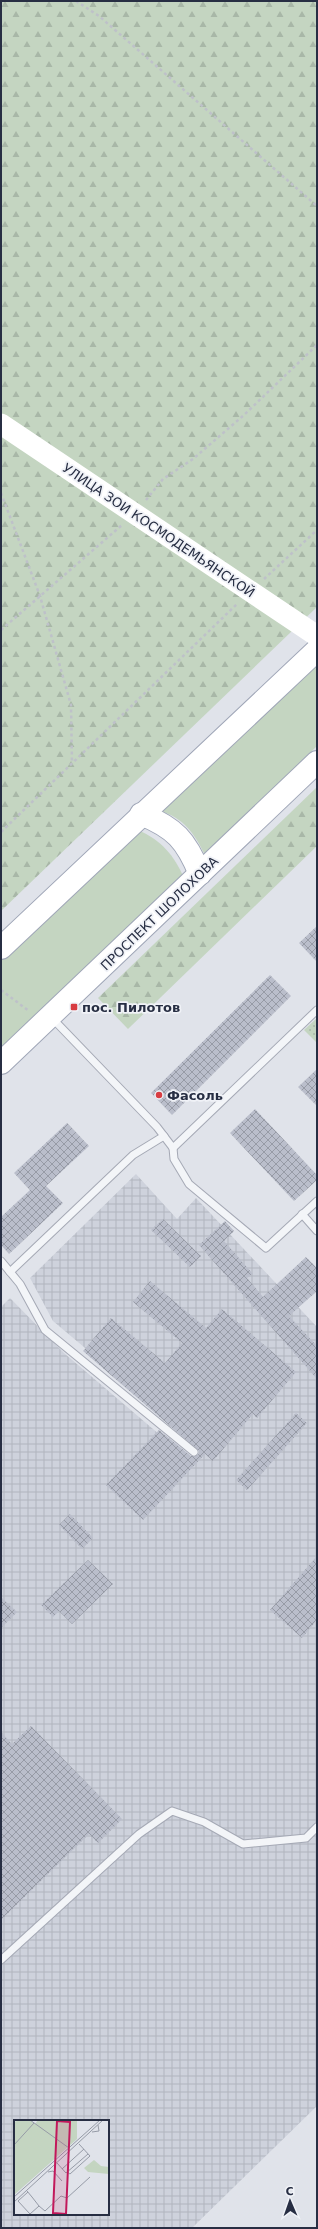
<svg xmlns="http://www.w3.org/2000/svg" width="318" height="2229" font-family="'DejaVu Sans',sans-serif">
<defs>
<pattern id="industrial-grid" width="8" height="8" patternUnits="userSpaceOnUse"><rect width="8" height="8" fill="#ced2dc"/><path d="M0 4h8M4 0v8" fill="none" stroke="#b1b5be"/></pattern>
<pattern id="forest-firs" width="22" height="20" patternUnits="userSpaceOnUse"><rect width="22" height="20" fill="#c4d5c1"/><path d="M5 1l3.5 6h-7zM16 11l3.5 6h-7z" fill="#a8b7a7"/></pattern>
<pattern id="park-dots" width="8" height="8" patternUnits="userSpaceOnUse"><rect width="8" height="8" fill="#c4d5c1"/><path d="M2 2h.1M6 6h.1" fill="none" stroke="#a8b7a7" stroke-width="1.8" stroke-linecap="round"/></pattern>
<pattern id="building-cross-hatch" width="8" height="8" patternUnits="userSpaceOnUse"><rect width="8" height="8" fill="#babecb"/><path d="M0 0l8 8M0 8l8-8" fill="none" stroke="#979ba6"/></pattern>
</defs>
<rect width="100%" height="100%" fill="#e0e3ea"/>
<path fill="url(#industrial-grid)" fill-rule="evenodd" d="M 136,1174 L 177,1219 L 196,1198 L 317,1327 L 317,2106 L 192,2228 L 1,2228 L 1,1307 L 10,1298 L 64,1353 L 194,1464 L 205,1449 L 53,1321 L 30,1278 ZM 15,2121 L 108,2121 L 108,2214 L 15,2214 Z"/>
<g fill="#c4d5c1">
<path d="M 317,665 L 317,746 L 205,855 C 194,833 184,818 160,811 Z"/>
<path d="M 138,830 C 161,840 174,855 184,878 L 1,1052 L 1,960 Z"/>
</g>
<g fill="url(#forest-firs)">
<path d="M 1,1 L 317,1 L 317,607 L 1,911 Z"/>
<path d="M 317,787 L 317,846 L 128,1029 L 98,998 Z"/>
</g>
<path fill="url(#park-dots)" d="M 317,1018 L 317,1043 L 304,1030 Z"/>
<g fill="url(#building-cross-hatch)">
<path d="M 317,926 L 317,962 L 299,943 Z"/>
<path d="M 270,975 L 291,996 L 172,1115 L 151,1093 Z"/>
<path d="M 317,1069 L 317,1106 L 298,1087 Z"/>
<path d="M 255,1109 L 317,1175 L 317,1180 L 294,1201 L 230,1133 Z"/>
<path d="M 67,1123 L 89,1146 L 46,1186 L 63,1203 L 9,1254 L 1,1245 L 1,1217 L 30,1190 L 14,1173 Z"/>
<path d="M 163,1219 L 201,1256 L 190,1267 L 151,1230 Z"/>
<path d="M 225,1221 L 234,1231 L 224,1241 L 253,1274 L 247,1278 L 263,1297 L 306,1257 L 317,1268 L 317,1291 L 289,1316 L 317,1346 L 317,1379 L 199,1245 Z"/>
<path d="M 150,1281 L 206,1328 L 222,1309 L 296,1372 L 257,1418 L 253,1414 L 213,1461 L 205,1454 L 143,1520 L 106,1485 L 159,1430 L 191,1456 L 198,1455 L 199,1451 L 83,1351 L 111,1318 L 165,1363 L 182,1343 L 133,1302 Z"/>
<path d="M 296,1413 L 307,1423 L 247,1490 L 236,1480 Z"/>
<path d="M 70,1514 L 93,1538 L 82,1549 L 59,1525 Z"/>
<path d="M 317,1556 L 317,1620 L 302,1638 L 270,1610 Z"/>
<path d="M 88,1560 L 113,1584 L 72,1624 L 59,1611 L 53,1617 L 41,1605 Z"/>
<path d="M 1,1597 L 17,1612 L 1,1628 Z"/>
<path d="M 31,1726 L 122,1819 L 98,1843 L 89,1834 L 1,1920 L 1,1732 L 12,1744 Z"/>
</g>
<g fill="none" stroke-linecap="round" stroke-linejoin="round">
<defs>
<g id="lane">
<path d="M 52,1018 L 157,1127 L 173,1148 L 174,1159 L 189,1184 L 266,1248 L 317,1201"/>
<path d="M 173,1148 L 317,1010"/>
<path d="M 302,1214 L 317,1231"/>
<path d="M 1,1261 L 20,1284 L 45,1330 L 194,1452"/>
<path d="M 10,1272 L 133,1155 L 164,1136"/>
<path d="M 1,1960 L 139,1834 L 172,1811 L 204,1822 L 243,1844 L 306,1838 L 317,1827"/>
</g>
<g id="primary">
<path d="M 141,814 C 175,828 186,840 200,874"/>
<path d="M 1,948 L 317,650"/>
<path d="M 1,1063 L 317,762"/>
</g>
</defs>
<use href="#lane" stroke="#a5a9b5" stroke-width="9"/>
<use href="#primary" stroke="#9fa6b7" stroke-width="24"/>
<g stroke="#bec1c9" stroke-width="2.5" stroke-dasharray="3 3" stroke-linecap="butt">
<path d="M 76,1 L 99,16 L 317,206"/>
<path d="M 1,493 L 40,596 L 71,705 L 72,763"/>
<path d="M 146,500 L 163,479 L 193,459 L 244,415 L 317,345"/>
<path d="M 264,579 L 317,530"/>
<path d="M 1,630 L 122,525"/>
<path d="M 1,832 L 238,603"/>
<path d="M 1,990 L 29,1011"/>
</g>
<use href="#lane" stroke="#f3f5f8" stroke-width="7"/>
<path stroke="#fff" stroke-width="21" d="M 1,424 L 317,636"/>
<use href="#primary" stroke="#fff" stroke-width="22"/>
</g>
<g fill="#d83d42" stroke="#f0f2f7" stroke-width="1.5">
<rect x="70" y="1003" width="8" height="8" rx="2"/>
<circle cx="159" cy="1095" r="4"/>
</g>
<g text-anchor="middle" stroke-width="3.5" stroke-linejoin="round" paint-order="stroke">
<g font-size="13" fill="#272e43" stroke="#f0f2f7">
<text transform="translate(159 530) rotate(34)" y="5">УЛИЦА ЗОИ КОСМОДЕМЬЯНСКОЙ</text>
<text transform="translate(159 913) rotate(-44)" y="5">ПРОСПЕКТ ШОЛОХОВА</text>
</g>
<g font-size="13" font-weight="bold" fill="#272e43" stroke="#f0f2f7" text-anchor="start">
<text x="82" y="1012">пос. Пилотов</text>
<text x="167" y="1100">Фасоль</text>
</g>
</g>
<g transform="translate(14 2120)">
<rect width="95" height="95" fill="#e0e3ea"/>
<path d="M 6,0 L 16,0 L 21,4 L 24,0 L 63,0 L 63,19 L 0,75 L 0,2 ZM 80,40 L 87,46 L 95,47 L 95,54 L 74,52 L 70,48 Z" fill="#c4d5c1"/>
<path fill="none" stroke="#969ba7" stroke-width="1" d="M 16,0 L 55,28M 78,12 L 85,11 L 84,5M 0,25 L 20,3M 43,43 L 52,53 L 74,34M 48,49 L 70,29M 34,52 L 39,51 L 48,61M 53,52 L 56,54 L 76,36 L 65,24M 13,71 L 18,77 L 25,86 L 16,94 L 4,81 L 14,72M 0,77 L 86,0M 0,82 L 89,0M 25,86 L 31,91 L 47,76 L 53,78 L 76,57"/>
<path fill="#c2185b" fill-opacity="0.15" stroke="#c2185b" stroke-width="2" d="M 43,1 L 56,2 L 52,94 L 39,93 Z"/>
<rect width="95" height="95" fill="none" stroke="#272e43" stroke-width="2"/>
</g>
<rect width="318" height="2229" fill="none" stroke="#272e43" stroke-width="4"/>
<g transform="translate(290 2201) rotate(358)" stroke="#f0f2f7" stroke-width="3" paint-order="stroke">
<path d="M0-3L7 15L0 10L-7 15Z" fill="#272e43"/>
<text y="-6" font-size="11" font-weight="bold" text-anchor="middle" fill="#272e43">С</text>
</g>
</svg>
